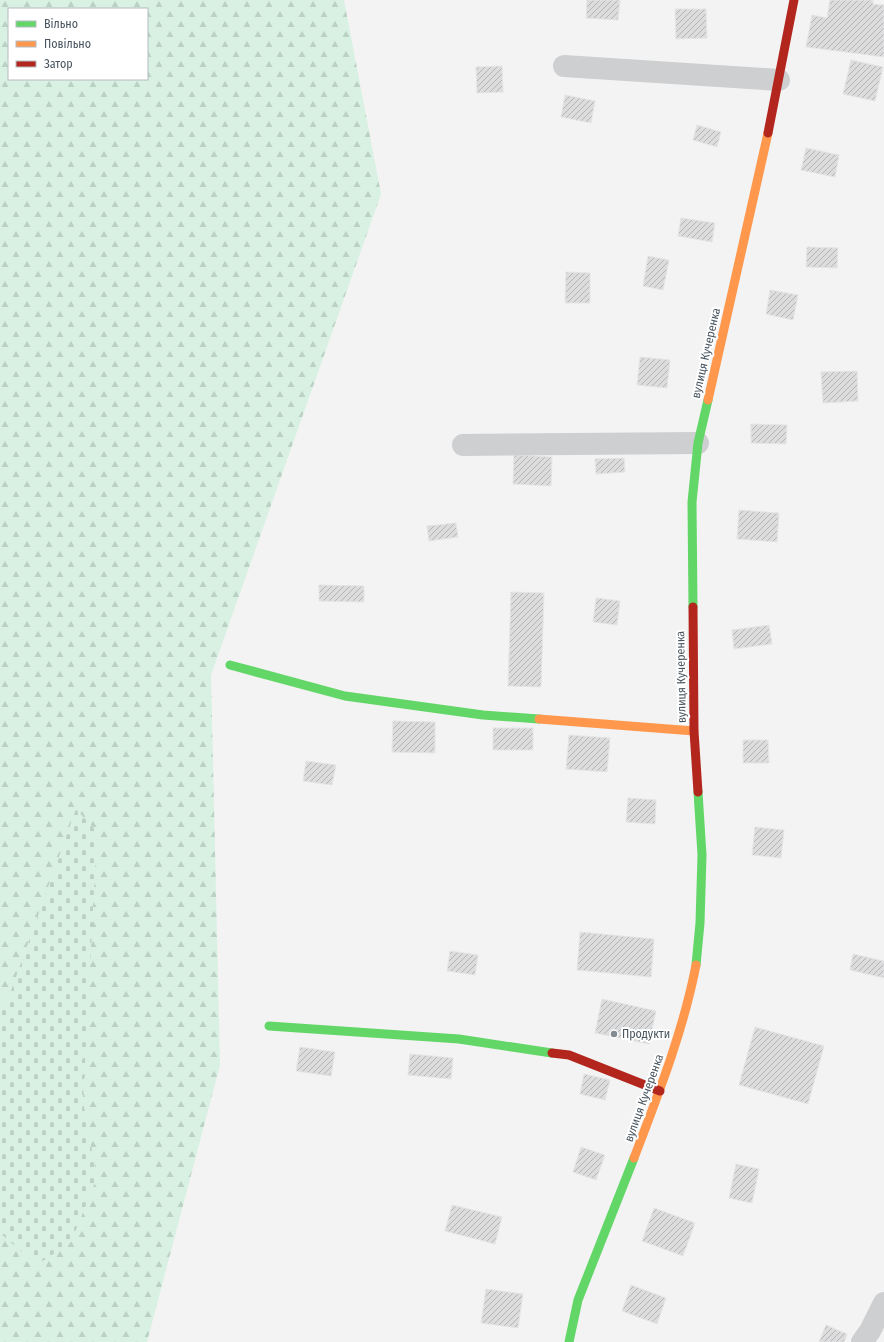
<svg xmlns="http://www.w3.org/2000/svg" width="884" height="1342" font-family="'Fira Sans Condensed',sans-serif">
<defs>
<pattern id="forest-firs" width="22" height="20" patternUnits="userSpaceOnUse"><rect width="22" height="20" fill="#d8f1e2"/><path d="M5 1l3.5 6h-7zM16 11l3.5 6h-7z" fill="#bbd1c4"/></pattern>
<pattern id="cemetery-stones" width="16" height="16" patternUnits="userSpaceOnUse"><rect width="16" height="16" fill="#d8f1e2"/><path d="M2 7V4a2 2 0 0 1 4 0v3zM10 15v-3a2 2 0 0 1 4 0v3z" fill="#bbd1c4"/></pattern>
<pattern id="building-hatch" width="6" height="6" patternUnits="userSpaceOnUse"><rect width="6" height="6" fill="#dcdcdd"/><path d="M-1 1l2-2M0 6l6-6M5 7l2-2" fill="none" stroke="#b4b5b7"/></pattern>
</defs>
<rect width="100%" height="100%" fill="#f3f3f3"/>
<path fill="url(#forest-firs)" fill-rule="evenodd" d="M 0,0 L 344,0 L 381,194 L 211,675 L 220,1065 L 147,1342 L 0,1342 ZM 9,9 L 147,9 L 147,79 L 9,79 Z"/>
<path fill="url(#cemetery-stones)" d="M 76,809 L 97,832 L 83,1101 L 97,1178 L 71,1242 L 37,1265 L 0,1233 L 0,999 L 7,1002 Z"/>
<g fill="url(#building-hatch)" stroke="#e4e5e6">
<path d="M 587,0 L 620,0 L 618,20 L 586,18 Z"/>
<path d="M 830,0 L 873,0 L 873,4 L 884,5 L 884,57 L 806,47 L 812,15 L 827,18 Z"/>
<path d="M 675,9 L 706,9 L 707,38 L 676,39 Z"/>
<path d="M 851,60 L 883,67 L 875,101 L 843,94 Z"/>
<path d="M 502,66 L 503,92 L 477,93 L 476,67 Z"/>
<path d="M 565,95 L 595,101 L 591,123 L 561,117 Z"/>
<path d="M 697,125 L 721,132 L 717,147 L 693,140 Z"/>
<path d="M 806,148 L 839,155 L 835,177 L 801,170 Z"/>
<path d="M 681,218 L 715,223 L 712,242 L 678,236 Z"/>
<path d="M 807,247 L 838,248 L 837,268 L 806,267 Z"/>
<path d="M 648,256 L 669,260 L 663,290 L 643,286 Z"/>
<path d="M 566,272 L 590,273 L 590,303 L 565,303 Z"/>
<path d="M 770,290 L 798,295 L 793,320 L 766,314 Z"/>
<path d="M 640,357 L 670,360 L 667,388 L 637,385 Z"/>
<path d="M 857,371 L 858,401 L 823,403 L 821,372 Z"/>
<path d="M 751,424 L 787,425 L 786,444 L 751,443 Z"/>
<path d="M 514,455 L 552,457 L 551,486 L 513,484 Z"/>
<path d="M 624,458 L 625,472 L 596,474 L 595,459 Z"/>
<path d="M 739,510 L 779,513 L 777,542 L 737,539 Z"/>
<path d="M 456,523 L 458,537 L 429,541 L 427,526 Z"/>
<path d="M 319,585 L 364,586 L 364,602 L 319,601 Z"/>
<path d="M 511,592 L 544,593 L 541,687 L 508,686 Z"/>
<path d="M 596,598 L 620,601 L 617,625 L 593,622 Z"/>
<path d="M 769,625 L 772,644 L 734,649 L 732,630 Z"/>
<path d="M 393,721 L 435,722 L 435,753 L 392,752 Z"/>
<rect x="493" y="728" width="40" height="22"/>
<path d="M 569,735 L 610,738 L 607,772 L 566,769 Z"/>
<path d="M 743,740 L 768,740 L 769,763 L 743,763 Z"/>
<path d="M 306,761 L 336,765 L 332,785 L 303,781 Z"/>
<path d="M 628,798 L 656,800 L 655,824 L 626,822 Z"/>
<path d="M 755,827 L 784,830 L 781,858 L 752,855 Z"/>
<path d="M 580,932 L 654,939 L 651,977 L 577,970 Z"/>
<path d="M 450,951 L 478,955 L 475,975 L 447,971 Z"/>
<path d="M 853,954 L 884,961 L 884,978 L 850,970 Z"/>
<path d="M 602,999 L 656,1011 L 649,1044 L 595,1033 Z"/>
<path d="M 755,1027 L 824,1046 L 808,1104 L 739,1085 Z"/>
<path d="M 300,1047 L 335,1052 L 331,1076 L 296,1071 Z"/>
<path d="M 410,1054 L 453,1058 L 451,1079 L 408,1075 Z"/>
<path d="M 584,1074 L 610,1080 L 605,1100 L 580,1094 Z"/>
<path d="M 581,1147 L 605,1155 L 596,1180 L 573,1172 Z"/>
<path d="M 736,1164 L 759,1169 L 752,1203 L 729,1198 Z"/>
<path d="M 452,1205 L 502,1217 L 495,1244 L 445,1231 Z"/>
<path d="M 654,1208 L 695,1223 L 683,1256 L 642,1241 Z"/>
<path d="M 631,1285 L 666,1298 L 657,1324 L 622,1311 Z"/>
<path d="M 486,1289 L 523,1294 L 518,1328 L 481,1323 Z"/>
<path d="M 826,1325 L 847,1334 L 844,1342 L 819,1342 Z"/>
</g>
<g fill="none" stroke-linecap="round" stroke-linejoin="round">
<g stroke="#cdcfd1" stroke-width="22">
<path d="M 564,66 L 779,80"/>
<path d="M 463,445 L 698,443"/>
<path d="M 862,1342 L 870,1331 L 884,1303"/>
</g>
<g stroke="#63d668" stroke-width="9">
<path d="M 693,607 L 692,502 L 698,443 L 708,400"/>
<path d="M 230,665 L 345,696 L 483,715 L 539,719"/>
<path d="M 696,965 L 700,923 L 702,855 L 698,792"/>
<path d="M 269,1026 L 459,1039 L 552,1053"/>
<path d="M 569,1342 L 578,1300 L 634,1158"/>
</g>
<g stroke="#ff974d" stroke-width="9">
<path d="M 708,400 L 768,133"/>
<path d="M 539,719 L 694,731"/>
<path d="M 634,1158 C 658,1095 683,1032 696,965"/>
</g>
<g stroke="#b3261e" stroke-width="9">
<path d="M 768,133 L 794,0"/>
<path d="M 693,607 L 694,731 L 698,792"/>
<path d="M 552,1053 L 569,1055 L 660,1091"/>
</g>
</g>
<circle fill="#848c93" stroke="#fff" stroke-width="1.5" cx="614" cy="1034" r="4"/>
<g text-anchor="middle" stroke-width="4" stroke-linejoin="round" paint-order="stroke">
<g font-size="12" fill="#495560" stroke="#fff">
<text transform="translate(706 353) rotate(-77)" y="4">вулиця Кучеренка</text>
<text transform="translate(681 677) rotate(-91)" y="4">вулиця Кучеренка</text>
<text transform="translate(644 1098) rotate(-70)" y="4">вулиця Кучеренка</text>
</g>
<g font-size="12" fill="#495560" stroke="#fff" text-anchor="start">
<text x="622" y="1038">Продукти</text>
</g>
</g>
<rect x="8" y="8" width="140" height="72" fill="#ffffff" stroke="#b6bbbf"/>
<rect x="16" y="21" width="20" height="6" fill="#63d668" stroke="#b6bbbf"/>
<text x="44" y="28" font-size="12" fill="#495560">Вільно</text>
<rect x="16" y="41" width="20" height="6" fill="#ff974d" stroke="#b6bbbf"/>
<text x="44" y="48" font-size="12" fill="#495560">Повільно</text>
<rect x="16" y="61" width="20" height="6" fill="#b3261e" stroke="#b6bbbf"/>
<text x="44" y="68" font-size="12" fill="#495560">Затор</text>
</svg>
